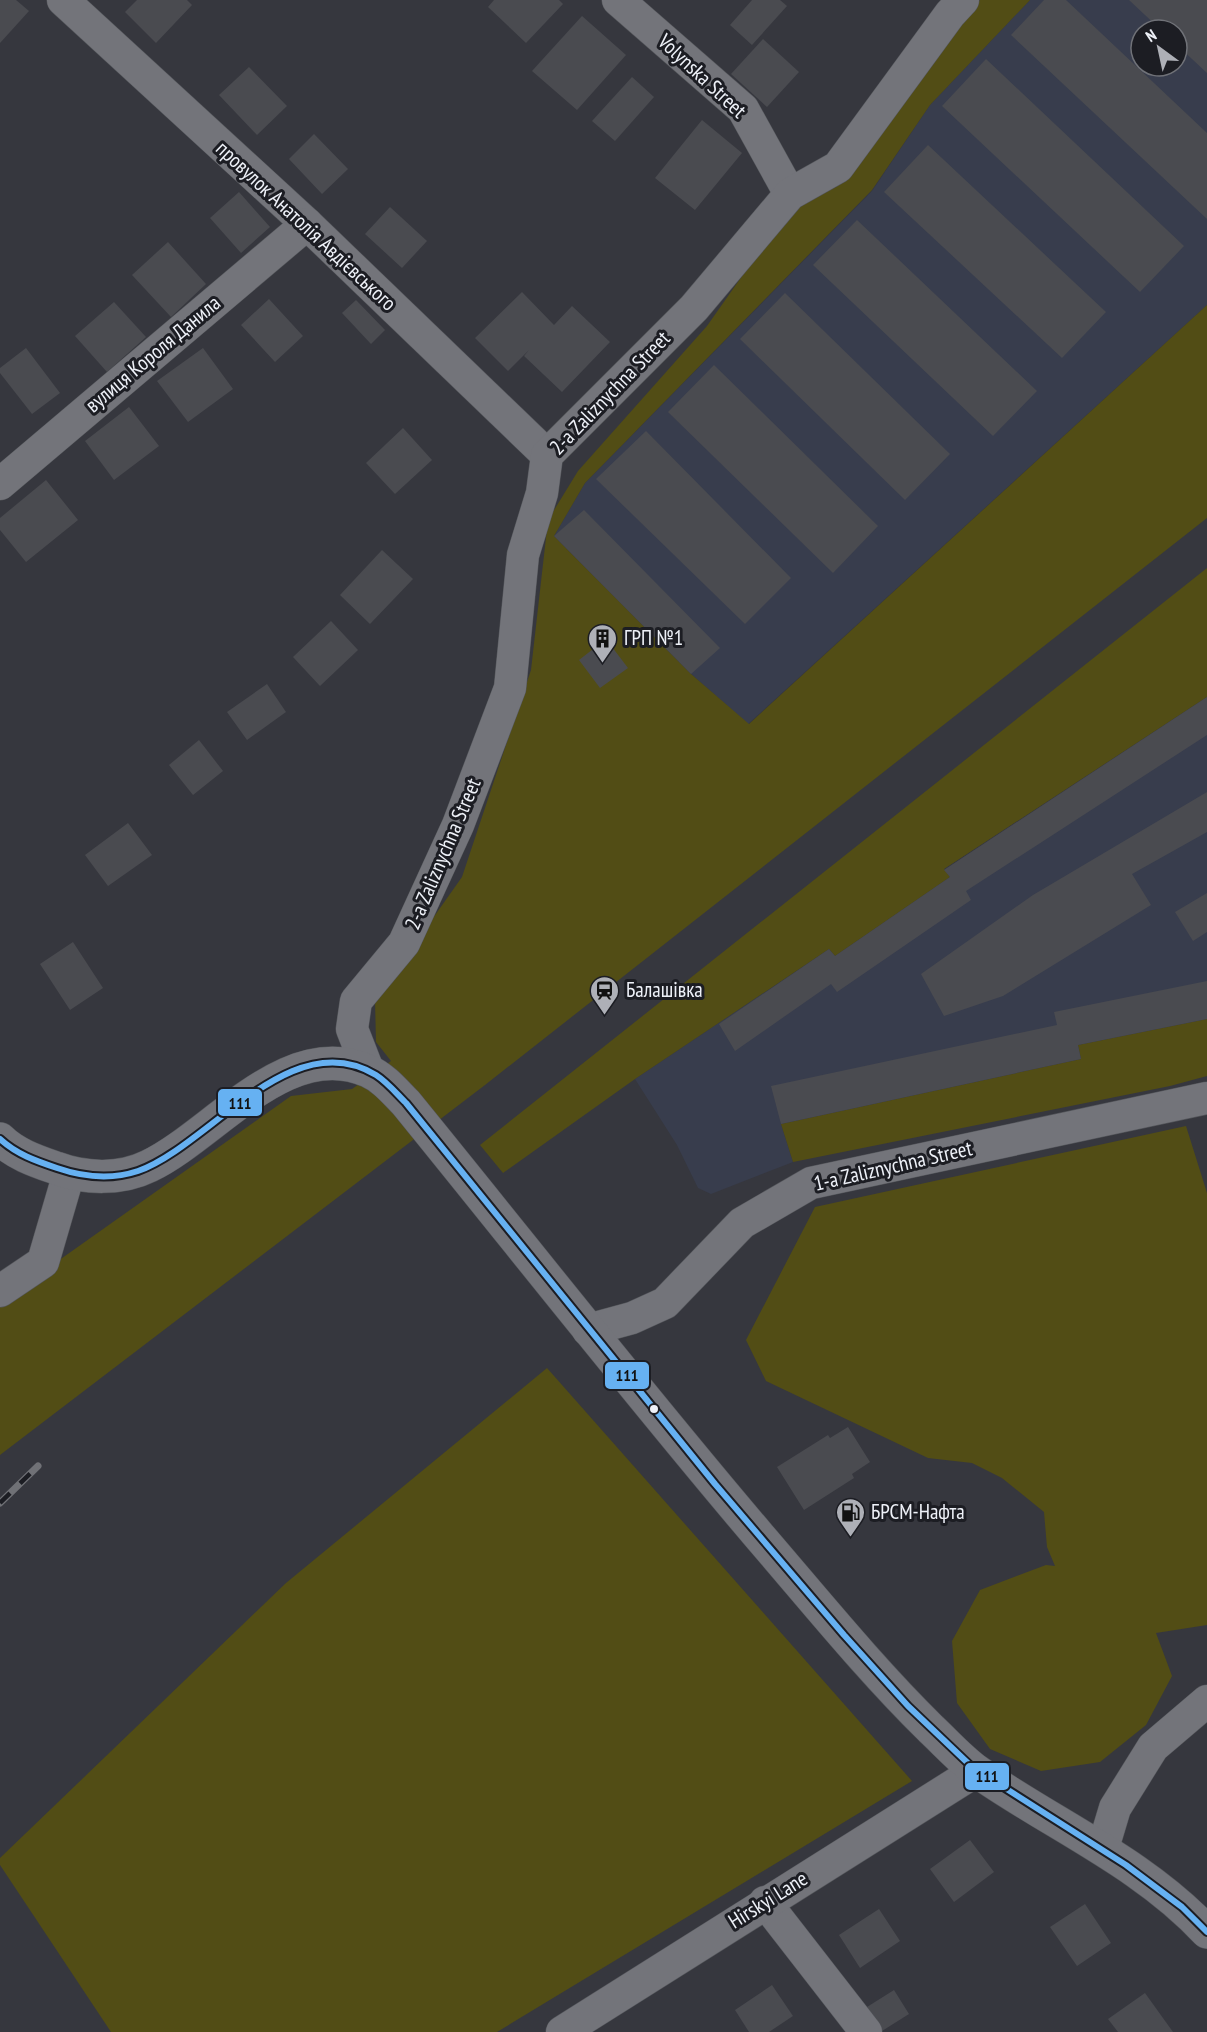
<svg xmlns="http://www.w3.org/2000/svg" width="1207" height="2032" font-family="'PT Sans Narrow',sans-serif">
<rect width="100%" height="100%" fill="#36373e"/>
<g fill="#383d4d" fill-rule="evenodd">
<path d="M 1030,0 L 1207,0 L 1207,305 L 748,724 L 691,674 L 554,536 L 585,483 L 872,191 L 930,105 ZM 1141,30 L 1177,30 L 1177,66 L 1141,66 Z"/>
<path d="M 1207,697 L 1207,1019 L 1078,1045 L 1081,1059 L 781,1124 L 793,1162 L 711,1194 L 698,1188 L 677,1145 L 635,1079 L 829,949 L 835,956 L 949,877 L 944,870 Z"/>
</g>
<g fill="#524d15">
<path d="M 980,0 L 1030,0 L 930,105 L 872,190 L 585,483 L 554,536 L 691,674 L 749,724 L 1207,305 L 1207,518 L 485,1085 L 0,1455 L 0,1302 L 291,1096 L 352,1089 L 391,1061 L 376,1042 L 375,1000 L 462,877 L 531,670 L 548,520 L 578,471 L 707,326 L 787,212 L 836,187 Z"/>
<path d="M 1207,568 L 1207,697 L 944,869 L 950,877 L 835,956 L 829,949 L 635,1079 L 503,1173 L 480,1145 Z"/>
<path d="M 1207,1019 L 1207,1076 L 1170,1086 L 793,1162 L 781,1124 L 1081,1059 L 1078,1045 Z"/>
<path d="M 1186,1126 L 1207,1193 L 1207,1625 L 1156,1633 L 1172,1676 L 1146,1725 L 1100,1762 L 1041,1771 L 990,1749 L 957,1703 L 952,1641 L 980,1590 L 1046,1565 L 1055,1566 L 1047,1547 L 1044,1512 L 1002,1478 L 972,1463 L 928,1458 L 766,1381 L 746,1340 L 815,1207 Z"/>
<path d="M 547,1368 L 912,1781 L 497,2032 L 111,2032 L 0,1865 L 0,1858 L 286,1583 Z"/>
</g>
<g fill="#4a4b50">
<path d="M 0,0 L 16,0 L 29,11 L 0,43 Z"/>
<path d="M 137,0 L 187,0 L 192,5 L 156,43 L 125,12 Z"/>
<path d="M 494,0 L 559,0 L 563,4 L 526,43 L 488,7 Z"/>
<path d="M 752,0 L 780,0 L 787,6 L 752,45 L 730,25 Z"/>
<path d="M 1044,0 L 1066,0 L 1207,133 L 1207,219 L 1011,35 Z"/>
<path d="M 1129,0 L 1207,0 L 1207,73 L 1177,45 L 1177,30 L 1161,30 Z"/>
<path d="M 582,16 L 626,55 L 577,110 L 532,71 Z"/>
<path d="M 763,39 L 799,72 L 767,107 L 731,74 Z"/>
<path d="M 986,59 L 1184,246 L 1140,292 L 942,106 Z"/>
<path d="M 249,67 L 287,106 L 257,135 L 219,95 Z"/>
<path d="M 632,77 L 654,97 L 615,141 L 592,121 Z"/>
<path d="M 702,120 L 742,153 L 695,210 L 655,178 Z"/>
<path d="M 314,134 L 348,169 L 322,194 L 289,159 Z"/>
<path d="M 928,145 L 1106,312 L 1062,358 L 884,192 Z"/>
<path d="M 239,192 L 270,227 L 241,253 L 210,218 Z"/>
<path d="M 390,207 L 427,241 L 402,268 L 365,234 Z"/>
<path d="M 857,220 L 1037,391 L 993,436 L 813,265 Z"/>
<path d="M 168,242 L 206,284 L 171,317 L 132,275 Z"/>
<path d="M 522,292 L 554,325 L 572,306 L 610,342 L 562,392 L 524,356 L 529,350 L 508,371 L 475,338 Z"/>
<path d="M 785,293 L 950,454 L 905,500 L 740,339 Z"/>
<path d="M 269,299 L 303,336 L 275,362 L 241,325 Z"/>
<path d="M 356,300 L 385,330 L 371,344 L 342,313 Z"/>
<path d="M 114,302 L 146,337 L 107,372 L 75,336 Z"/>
<path d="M 26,348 L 60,393 L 32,414 L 0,373 L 0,368 Z"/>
<path d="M 203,348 L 233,389 L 188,422 L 157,381 Z"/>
<path d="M 714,365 L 878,526 L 833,573 L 668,412 Z"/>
<path d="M 129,407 L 159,446 L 114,480 L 85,441 Z"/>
<path d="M 403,428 L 432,460 L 395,494 L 366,463 Z"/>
<path d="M 646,431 L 791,578 L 745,624 L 596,479 Z"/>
<path d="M 46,480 L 78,520 L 26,562 L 0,530 L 0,518 Z"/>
<path d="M 584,510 L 720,648 L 691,674 L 554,536 Z"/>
<path d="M 382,550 L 413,579 L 370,624 L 340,595 Z"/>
<path d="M 331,621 L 358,650 L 320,686 L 293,657 Z"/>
<path d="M 606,639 L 628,668 L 600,688 L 579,660 Z"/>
<path d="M 267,684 L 286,712 L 247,740 L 227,712 Z"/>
<path d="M 1207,697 L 1207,735 L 966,891 L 971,900 L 837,992 L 831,984 L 735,1051 L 719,1024 L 829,949 L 835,956 L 950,877 L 944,870 Z"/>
<path d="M 199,740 L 223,771 L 193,795 L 169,765 Z"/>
<path d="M 1207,792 L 1207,832 L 1132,874 L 1151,905 L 1003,996 L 944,1016 L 921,974 L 1033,895 Z"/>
<path d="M 128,823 L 152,855 L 108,886 L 85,855 Z"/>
<path d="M 1207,893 L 1207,932 L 1193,941 L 1175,912 Z"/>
<path d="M 73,942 L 103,988 L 70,1010 L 40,964 Z"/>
<path d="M 1207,981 L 1207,1019 L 1078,1045 L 1081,1059 L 781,1124 L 771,1086 L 1057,1025 L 1054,1012 Z"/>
<path d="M 848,1427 L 870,1462 L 852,1474 L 854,1478 L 804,1510 L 777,1467 L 828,1435 L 830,1438 Z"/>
<path d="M 970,1840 L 994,1872 L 954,1902 L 930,1869 Z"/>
<path d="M 1085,1904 L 1111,1943 L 1077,1966 L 1050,1927 Z"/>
<path d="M 879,1909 L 900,1941 L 860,1968 L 839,1935 Z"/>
<path d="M 772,1985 L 793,2016 L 769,2032 L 749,2032 L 735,2010 Z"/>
<path d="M 894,1990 L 909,2014 L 882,2031 L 867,2007 Z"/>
<path d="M 1145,1993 L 1173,2032 L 1118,2032 L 1108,2019 Z"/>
</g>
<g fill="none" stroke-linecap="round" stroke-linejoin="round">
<defs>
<g id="minor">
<path d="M 63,0 L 307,224 L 547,455"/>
<path d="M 618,0 L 743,109 L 790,194"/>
<path d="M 0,484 L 307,224"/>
<path d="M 368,1070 L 352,1029 L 356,1001 L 404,943 L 458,825 L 510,688 L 523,555 L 542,493 L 547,455 L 694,308 L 790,194 L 838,167 L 950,14 L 963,0"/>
<path d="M 0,1291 L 43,1262 L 69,1173"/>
<path d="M 588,1330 L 632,1318 L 665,1303 L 742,1223 L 811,1183 L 1207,1098"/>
<path d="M 1103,1848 L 1115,1808 L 1153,1747 L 1207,1701"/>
<path d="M 765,1902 L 866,2032"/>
<path d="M 562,2032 L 976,1771"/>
</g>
<path id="tertiary" d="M 0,1139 C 15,1154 36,1161 56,1168 C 85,1179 121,1180 149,1166 C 214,1135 287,1035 368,1071 C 384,1078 395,1092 406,1103 C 524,1248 639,1395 760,1537 C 816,1602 870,1669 931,1729 C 946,1743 961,1760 978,1772 C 1054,1825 1143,1863 1207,1932"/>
</defs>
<use href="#minor" stroke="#54565b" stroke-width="33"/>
<use href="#tertiary" stroke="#54565b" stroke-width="34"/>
<use href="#minor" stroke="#73747a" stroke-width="32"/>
<use href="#tertiary" stroke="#73747a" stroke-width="33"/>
<defs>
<path id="rail" d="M 0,1503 L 38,1466"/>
</defs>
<use href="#rail" stroke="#707176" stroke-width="7"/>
<use href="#rail" stroke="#1c1d23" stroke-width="4.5" stroke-dasharray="14" stroke-linecap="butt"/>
<defs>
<path id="bus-1" d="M 0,1139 C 16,1154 36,1161 57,1168 C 83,1177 111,1180 138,1171 C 209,1146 291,1023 376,1075 C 387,1082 396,1093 406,1103 L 715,1484 L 844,1635 L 908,1706 L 972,1767 L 1126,1865 L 1182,1907 L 1207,1932"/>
</defs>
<use href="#bus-1" stroke="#1c1d23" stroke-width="10"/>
<use href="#bus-1" stroke="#66b1f2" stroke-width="6"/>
</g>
<defs>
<symbol id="building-pin" viewBox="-11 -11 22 30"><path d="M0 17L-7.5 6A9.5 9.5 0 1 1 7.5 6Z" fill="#aeb0b7" stroke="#1c1d23"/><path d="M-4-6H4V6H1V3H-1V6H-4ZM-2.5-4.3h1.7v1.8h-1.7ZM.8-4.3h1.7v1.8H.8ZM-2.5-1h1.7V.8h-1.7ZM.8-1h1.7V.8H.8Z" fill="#111"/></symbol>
<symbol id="station-pin" viewBox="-11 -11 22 30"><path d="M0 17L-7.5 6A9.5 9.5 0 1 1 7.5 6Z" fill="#aeb0b7" stroke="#1c1d23"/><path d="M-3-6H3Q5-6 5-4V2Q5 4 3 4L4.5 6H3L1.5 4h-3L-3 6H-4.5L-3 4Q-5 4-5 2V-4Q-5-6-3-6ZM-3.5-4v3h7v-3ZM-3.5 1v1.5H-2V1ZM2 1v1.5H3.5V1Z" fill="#111"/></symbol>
<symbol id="fuel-pin" viewBox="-11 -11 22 30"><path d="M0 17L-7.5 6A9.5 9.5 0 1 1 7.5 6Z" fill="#aeb0b7" stroke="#1c1d23"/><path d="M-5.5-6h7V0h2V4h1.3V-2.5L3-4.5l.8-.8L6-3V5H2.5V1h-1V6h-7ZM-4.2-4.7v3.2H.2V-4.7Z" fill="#111"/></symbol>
</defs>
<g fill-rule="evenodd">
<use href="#building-pin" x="586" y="622" width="33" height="45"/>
<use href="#station-pin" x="588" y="974" width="33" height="45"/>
<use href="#fuel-pin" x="834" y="1496" width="33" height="45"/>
</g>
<circle fill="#eef1f8" stroke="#1c1d23" stroke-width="2" cx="654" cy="1409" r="5"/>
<g text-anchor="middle" stroke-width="6" stroke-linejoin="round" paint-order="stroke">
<g font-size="21" fill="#eef1f8" stroke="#1c1d23">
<text transform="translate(702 76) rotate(43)" y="7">Volynska Street</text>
<text transform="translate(306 226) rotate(43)" y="7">провулок Анатолія Авдієвського</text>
<text transform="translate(153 354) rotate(-40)" y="7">вулиця Короля Данила</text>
<text transform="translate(610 393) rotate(-46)" y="7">2-a Zaliznychna Street</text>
<text transform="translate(443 854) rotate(-67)" y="7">2-a Zaliznychna Street</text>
<text transform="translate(893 1166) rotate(-13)" y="7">1-a Zaliznychna Street</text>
<text transform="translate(768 1900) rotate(-32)" y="7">Hirskyi Lane</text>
</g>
<g font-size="21" fill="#eef1f8" stroke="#1c1d23" text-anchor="start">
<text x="624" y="645">ГРП №1</text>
<text x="626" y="997">Балашівка</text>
<text x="871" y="1519">БРСМ-Нафта</text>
</g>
</g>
<g stroke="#1c1d23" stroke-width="2">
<rect x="217" y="1088" width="46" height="29" rx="6" fill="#66b1f2"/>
<rect x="604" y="1361" width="46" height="29" rx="6" fill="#66b1f2"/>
<rect x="964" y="1762" width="46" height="29" rx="6" fill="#66b1f2"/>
</g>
<g font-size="16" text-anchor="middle" font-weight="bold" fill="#111">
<text x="240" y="1109">111</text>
<text x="627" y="1381">111</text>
<text x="987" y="1782">111</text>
</g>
<g transform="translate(1159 48) rotate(327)"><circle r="28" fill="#1c1d23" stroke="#707278" stroke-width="1.5"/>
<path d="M0-4.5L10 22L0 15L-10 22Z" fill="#aeb0b7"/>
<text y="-9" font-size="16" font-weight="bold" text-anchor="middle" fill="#eef1f8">N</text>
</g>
</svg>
